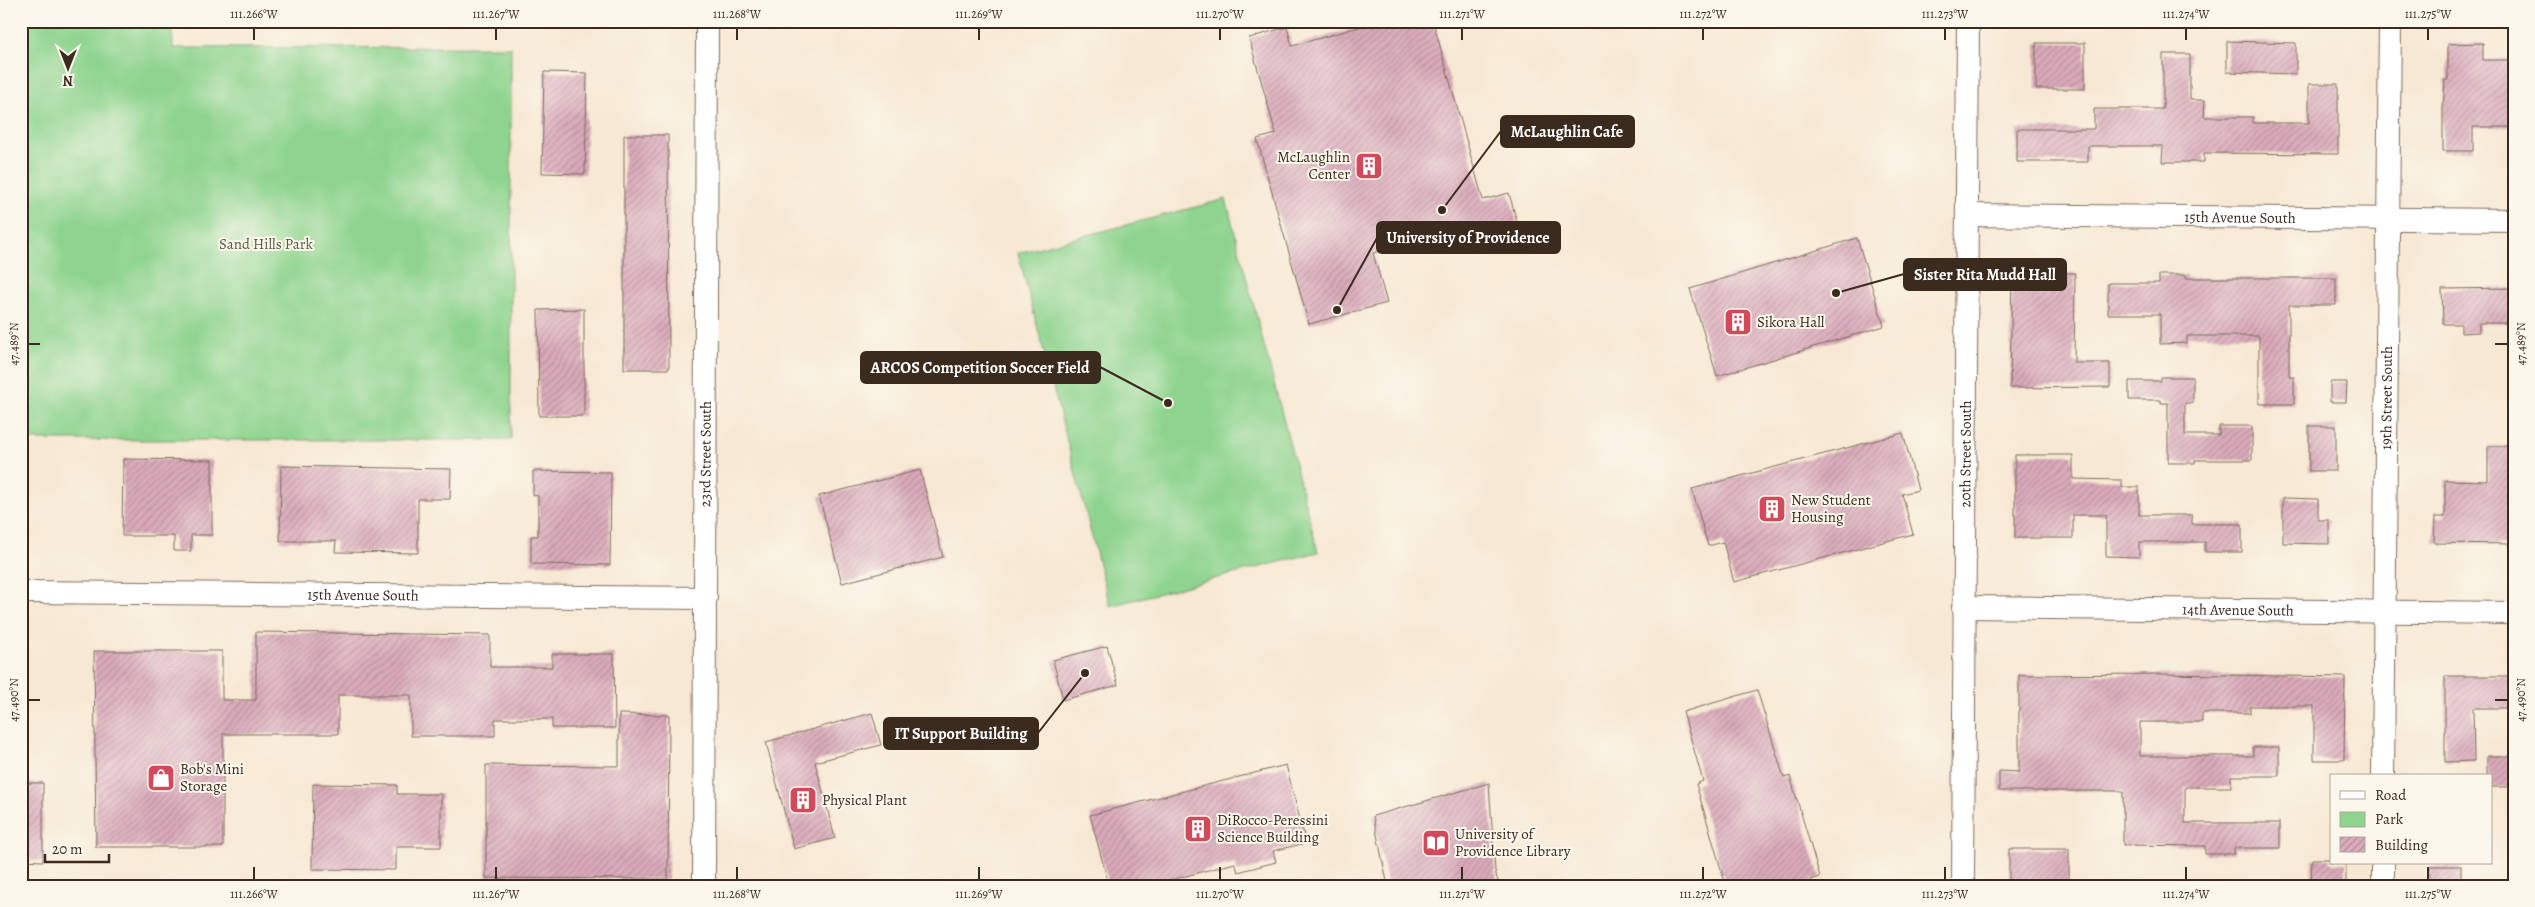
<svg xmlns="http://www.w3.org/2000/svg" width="2535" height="907" font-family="Alegreya,serif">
<defs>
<pattern id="building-hatch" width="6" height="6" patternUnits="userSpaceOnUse" patternTransform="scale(1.25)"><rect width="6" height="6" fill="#dbabbc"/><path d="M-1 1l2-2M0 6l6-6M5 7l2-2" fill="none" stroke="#b38b98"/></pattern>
</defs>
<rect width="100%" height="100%" fill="#fbf7ec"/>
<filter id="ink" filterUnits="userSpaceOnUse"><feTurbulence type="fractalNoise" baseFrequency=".02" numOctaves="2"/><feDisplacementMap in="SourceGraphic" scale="10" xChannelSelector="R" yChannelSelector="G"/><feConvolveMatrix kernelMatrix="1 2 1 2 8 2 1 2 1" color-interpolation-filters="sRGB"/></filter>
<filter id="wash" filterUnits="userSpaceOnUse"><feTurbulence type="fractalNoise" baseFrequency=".0096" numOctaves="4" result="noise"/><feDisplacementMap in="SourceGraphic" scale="20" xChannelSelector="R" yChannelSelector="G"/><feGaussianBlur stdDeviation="1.12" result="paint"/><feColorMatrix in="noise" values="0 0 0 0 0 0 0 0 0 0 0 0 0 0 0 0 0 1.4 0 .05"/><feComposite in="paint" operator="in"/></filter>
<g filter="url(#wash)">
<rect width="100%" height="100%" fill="#f7e8d3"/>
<g fill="#8ed48e" stroke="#647f56">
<path d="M 21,21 L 172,21 L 173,48 L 511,47 L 511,440 L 21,440 Z"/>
<path d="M 1226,199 L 1318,552 L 1110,606 L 1018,253 Z"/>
</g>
<g id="blocks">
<g fill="url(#building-hatch)">
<path d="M 1380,21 L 1433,21 L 1483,200 L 1509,193 L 1518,226 L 1456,244 L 1452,231 L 1373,253 L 1387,303 L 1309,324 L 1257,139 L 1276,134 L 1249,38 L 1287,27 L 1292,46 Z"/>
<path d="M 2227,41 L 2296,43 L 2296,74 L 2227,72 Z"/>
<rect x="2036" y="43" width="49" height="46"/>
<path d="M 2483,43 L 2483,60 L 2514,60 L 2514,127 L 2473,127 L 2473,151 L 2443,151 L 2443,109 L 2445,80 L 2448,80 L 2448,44 Z"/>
<path d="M 2163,54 L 2190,54 L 2190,100 L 2205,100 L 2204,117 L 2253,117 L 2253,123 L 2309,123 L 2309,84 L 2338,84 L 2338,154 L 2204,153 L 2204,162 L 2162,162 L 2163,146 L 2088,146 L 2088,162 L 2017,162 L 2017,129 L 2094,129 L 2094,109 L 2163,109 Z"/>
<path d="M 544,72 L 587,73 L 585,174 L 542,173 Z"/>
<path d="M 624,135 L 668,135 L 669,369 L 624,369 Z"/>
<path d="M 1857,238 L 1884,326 L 1717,376 L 1690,289 Z"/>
<path d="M 2012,273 L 2075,273 L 2074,363 L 2110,363 L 2110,387 L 2010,388 Z"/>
<path d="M 2159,275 L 2186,275 L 2186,278 L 2336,278 L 2336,305 L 2289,305 L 2289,377 L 2294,377 L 2294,404 L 2259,404 L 2259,336 L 2187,336 L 2187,343 L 2160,344 L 2160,314 L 2108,314 L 2108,283 L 2159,283 Z"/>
<path d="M 2514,288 L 2514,323 L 2479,323 L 2479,332 L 2461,333 L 2461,324 L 2443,324 L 2442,289 Z"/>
<path d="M 584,309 L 584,416 L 539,416 L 538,310 Z"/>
<path d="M 2161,377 L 2193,377 L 2193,403 L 2185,403 L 2185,435 L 2219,435 L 2219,426 L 2252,426 L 2252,460 L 2195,460 L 2195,463 L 2168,463 L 2168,403 L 2161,403 L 2161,400 L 2129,400 L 2129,381 L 2161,381 Z"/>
<path d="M 2330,382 L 2347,382 L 2346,402 L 2330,402 Z"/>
<rect x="2309" y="426" width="27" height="45"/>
<path d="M 1903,433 L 1918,490 L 1902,494 L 1913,534 L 1734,582 L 1723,542 L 1708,546 L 1692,489 Z"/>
<path d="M 2488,446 L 2514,446 L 2514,544 L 2434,543 L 2435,517 L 2445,517 L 2445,480 L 2488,481 Z"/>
<path d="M 2015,455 L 2073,455 L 2073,479 L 2122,480 L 2122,487 L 2139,487 L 2139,515 L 2192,515 L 2192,524 L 2242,524 L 2242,552 L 2205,552 L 2205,542 L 2139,542 L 2139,557 L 2106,556 L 2106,515 L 2073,515 L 2073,538 L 2015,538 Z"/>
<path d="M 123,459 L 212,460 L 212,535 L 191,535 L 191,551 L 174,551 L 174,536 L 122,536 Z"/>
<path d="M 281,466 L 451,469 L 450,499 L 418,499 L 418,553 L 335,552 L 336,541 L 280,541 Z"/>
<path d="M 920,470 L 943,557 L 842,583 L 819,496 Z"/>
<path d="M 533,471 L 611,472 L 610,565 L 531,564 L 531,536 L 538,536 L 538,496 L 533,495 Z"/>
<path d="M 2283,498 L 2318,499 L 2318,520 L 2329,520 L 2329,544 L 2283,543 Z"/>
<path d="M 256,632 L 490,635 L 490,667 L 552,667 L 552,654 L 614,654 L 615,728 L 552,728 L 552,719 L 495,719 L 495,736 L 411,736 L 411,695 L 338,695 L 338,734 L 223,734 L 223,847 L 96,847 L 94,651 L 222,651 L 222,700 L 256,700 Z"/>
<path d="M 1107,646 L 1118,685 L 1063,700 L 1053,660 Z"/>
<path d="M 2163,674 L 2345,677 L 2344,760 L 2314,760 L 2314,706 L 2250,706 L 2250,713 L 2202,713 L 2202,722 L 2140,722 L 2140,756 L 2253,756 L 2253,747 L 2279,747 L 2279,776 L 2231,776 L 2231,787 L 2185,787 L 2185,823 L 2280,823 L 2280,848 L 2234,848 L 2234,854 L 2205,854 L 2205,846 L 2123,845 L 2123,791 L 1999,791 L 1999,771 L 2019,772 L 2019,675 Z"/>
<path d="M 2445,676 L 2514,676 L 2514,708 L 2473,708 L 2474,761 L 2445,762 Z"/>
<path d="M 1757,690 L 1784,778 L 1790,776 L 1820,877 L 1811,880 L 1813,886 L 1726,886 L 1696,784 L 1703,781 L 1683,712 Z"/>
<path d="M 872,713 L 881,745 L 815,762 L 835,838 L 794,849 L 766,742 Z"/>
<path d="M 619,714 L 669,715 L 668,879 L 486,878 L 486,765 L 619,766 Z"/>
<path d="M 2487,756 L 2514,756 L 2514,787 L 2491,787 L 2491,776 L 2487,776 Z"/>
<path d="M 1286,765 L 1306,843 L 1273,851 L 1276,862 L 1238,872 L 1235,863 L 1148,886 L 1109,886 L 1090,815 Z"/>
<path d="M 21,783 L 43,783 L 43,861 L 21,860 Z"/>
<path d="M 1489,783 L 1495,871 L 1499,886 L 1388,886 L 1373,816 Z"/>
<path d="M 313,784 L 397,785 L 397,794 L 441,794 L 441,847 L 396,847 L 396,870 L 312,869 Z"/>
<rect x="2009" y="849" width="60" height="37"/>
<path d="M 2312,859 L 2331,859 L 2331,863 L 2346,863 L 2346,886 L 2311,886 Z"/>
<rect x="2430" y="866" width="31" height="20"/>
</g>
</g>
</g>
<g filter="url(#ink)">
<use href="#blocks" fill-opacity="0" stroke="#7d6c5d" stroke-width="1"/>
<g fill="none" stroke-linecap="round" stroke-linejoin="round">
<defs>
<g id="minor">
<path id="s1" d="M 1968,215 L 2514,220"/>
<path id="s2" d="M 21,592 L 706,598"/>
<path id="s3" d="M 1963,607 L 2514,613"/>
<path id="s4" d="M 2383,776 L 2390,21"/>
<path d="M 2383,863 L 2383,886"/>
<path id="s5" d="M 704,886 L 707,21"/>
<path id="s6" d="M 1963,886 L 1968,21"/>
</g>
</defs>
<use href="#minor" stroke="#7d6c5d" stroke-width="24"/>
<use href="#minor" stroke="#fff" stroke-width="22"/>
</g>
</g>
<path fill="none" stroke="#3b2a1e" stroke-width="2" d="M 254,28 L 254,40M 496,28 L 496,40M 737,28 L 737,40M 979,28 L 979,40M 1220,28 L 1220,40M 1462,28 L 1462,40M 1703,28 L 1703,40M 1945,28 L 1945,40M 2186,28 L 2186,40M 2428,28 L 2428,40M 28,344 L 40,344M 2495,344 L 2508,344M 28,700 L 40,700M 2495,700 L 2508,700M 254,867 L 254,880M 496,867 L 496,880M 737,867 L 737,880M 979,867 L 979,880M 1220,867 L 1220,880M 1462,867 L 1462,880M 1703,867 L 1703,880M 1945,867 L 1945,880M 2186,867 L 2186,880M 2428,867 L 2428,880"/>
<defs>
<symbol id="building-square" viewBox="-11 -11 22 22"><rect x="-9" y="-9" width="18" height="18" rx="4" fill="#d1495b" stroke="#fbf7ec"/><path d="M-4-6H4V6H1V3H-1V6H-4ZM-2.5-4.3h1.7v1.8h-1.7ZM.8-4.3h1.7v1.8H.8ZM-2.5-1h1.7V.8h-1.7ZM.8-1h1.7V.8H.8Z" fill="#fff"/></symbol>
<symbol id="shop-square" viewBox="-11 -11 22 22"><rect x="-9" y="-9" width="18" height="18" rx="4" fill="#d1495b" stroke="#fbf7ec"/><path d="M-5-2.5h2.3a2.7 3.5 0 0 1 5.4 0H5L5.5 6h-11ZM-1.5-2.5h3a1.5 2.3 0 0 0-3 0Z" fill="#fff"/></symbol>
<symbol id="library-square" viewBox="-11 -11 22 22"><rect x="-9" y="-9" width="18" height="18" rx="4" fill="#d1495b" stroke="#fbf7ec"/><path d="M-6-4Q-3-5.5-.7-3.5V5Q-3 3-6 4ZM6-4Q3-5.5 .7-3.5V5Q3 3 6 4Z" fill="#fff"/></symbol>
</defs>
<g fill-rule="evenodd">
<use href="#building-square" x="1353" y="150" width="32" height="32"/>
<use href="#building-square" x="1722" y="306" width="32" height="32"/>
<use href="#building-square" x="1756" y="493" width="32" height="32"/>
<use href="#shop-square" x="145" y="762" width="32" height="32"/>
<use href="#building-square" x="787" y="784" width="32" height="32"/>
<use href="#building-square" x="1182" y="813" width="32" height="32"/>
<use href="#library-square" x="1420" y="827" width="32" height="32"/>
</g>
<g text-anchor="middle" stroke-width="4" stroke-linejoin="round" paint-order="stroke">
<g font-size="15" fill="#3b2a1e" stroke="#fbf7ec" text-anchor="start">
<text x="1350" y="162" text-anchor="end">McLaughlin<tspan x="1350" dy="17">Center</tspan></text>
<text x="1757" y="327">Sikora Hall</text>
<text x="1791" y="505">New Student<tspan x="1791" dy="17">Housing</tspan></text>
<text x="180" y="774">Bob's Mini<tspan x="180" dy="17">Storage</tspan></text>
<text x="822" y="805">Physical Plant</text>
<text x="1217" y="825">DiRocco-Peressini<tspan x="1217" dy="17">Science Building</tspan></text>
<text x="1455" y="839">University of<tspan x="1455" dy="17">Providence Library</tspan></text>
</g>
<g font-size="15" fill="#3b2a1e" stroke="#fbf7ec">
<text dy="5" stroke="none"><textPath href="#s1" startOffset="272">15th Avenue South</textPath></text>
<text dy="5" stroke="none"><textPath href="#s4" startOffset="378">19th Street South</textPath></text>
<text dy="5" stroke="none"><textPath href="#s6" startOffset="432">20th Street South</textPath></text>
<text dy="5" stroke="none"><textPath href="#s5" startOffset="432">23rd Street South</textPath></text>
<text dy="5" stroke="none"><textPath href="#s2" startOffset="342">15th Avenue South</textPath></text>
<text dy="5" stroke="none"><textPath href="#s3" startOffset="275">14th Avenue South</textPath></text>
</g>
<g font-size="15" fill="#545d40" stroke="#fbf7ec">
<text x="266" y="249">Sand Hills Park</text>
</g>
</g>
<path fill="none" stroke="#3b2a1e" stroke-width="2" d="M1442 210L1501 131M1337 310L1377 238M1836 293L1904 274M1168 403L1100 367M1085 673L1038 733"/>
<g fill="#3b2a1e" stroke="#fbf7ec" stroke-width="2">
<circle cx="1442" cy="210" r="5"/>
<circle cx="1337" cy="310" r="5"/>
<circle cx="1836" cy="293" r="5"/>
<circle cx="1168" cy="403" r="5"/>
<circle cx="1085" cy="673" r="5"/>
</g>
<g fill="#3b2a1e" stroke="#3b2a1e" stroke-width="2">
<rect x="1501" y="116" width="133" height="31" rx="5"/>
<rect x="1377" y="222" width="183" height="31" rx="5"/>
<rect x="1904" y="259" width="162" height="31" rx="5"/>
<rect x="861" y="352" width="239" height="31" rx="5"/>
<rect x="884" y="718" width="154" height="31" rx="5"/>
</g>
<g font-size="16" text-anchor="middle" font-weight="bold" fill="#fff">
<text x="1567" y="137">McLaughlin Cafe</text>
<text x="1468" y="243">University of Providence</text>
<text x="1985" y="280">Sister Rita Mudd Hall</text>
<text x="980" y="373">ARCOS Competition Soccer Field</text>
<text x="961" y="739">IT Support Building</text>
</g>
<rect width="2535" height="907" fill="none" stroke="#fbf7ec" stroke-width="55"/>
<rect x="2330" y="774" width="162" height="90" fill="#fbf7ec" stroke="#aea59a"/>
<rect x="2340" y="791" width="25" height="8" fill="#ffffff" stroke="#aea59a"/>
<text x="2375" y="800" font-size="15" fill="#3b2a1e">Road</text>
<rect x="2340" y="812" width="25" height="15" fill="#8ed48e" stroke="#aea59a"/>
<text x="2375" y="824" font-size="15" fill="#3b2a1e">Park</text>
<rect x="2340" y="837" width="25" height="15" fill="url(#building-hatch)" stroke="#aea59a"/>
<text x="2375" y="850" font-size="15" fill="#3b2a1e">Building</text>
<g transform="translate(68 68) rotate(180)" stroke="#fbf7ec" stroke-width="4" paint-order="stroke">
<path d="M0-4L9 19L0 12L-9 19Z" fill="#3b2a1e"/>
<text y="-8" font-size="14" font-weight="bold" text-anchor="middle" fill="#3b2a1e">N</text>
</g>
<path d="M45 854v8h64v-8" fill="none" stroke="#3b2a1e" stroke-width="2.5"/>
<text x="52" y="854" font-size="15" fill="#3b2a1e" stroke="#fbf7ec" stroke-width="4" paint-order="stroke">20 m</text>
<rect x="28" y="28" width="2480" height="852" fill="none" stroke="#3b2a1e" stroke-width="2"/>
<g font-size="12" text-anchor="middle" fill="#3b2a1e">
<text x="254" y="18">111.266°W</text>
<text x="496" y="18">111.267°W</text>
<text x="737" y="18">111.268°W</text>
<text x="979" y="18">111.269°W</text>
<text x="1220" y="18">111.270°W</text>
<text x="1462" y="18">111.271°W</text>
<text x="1703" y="18">111.272°W</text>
<text x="1945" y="18">111.273°W</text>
<text x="2186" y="18">111.274°W</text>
<text x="2428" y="18">111.275°W</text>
<text transform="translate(2521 344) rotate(-90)" y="4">47.489°N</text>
<text transform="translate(14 344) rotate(-90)" y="4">47.489°N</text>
<text transform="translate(2521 700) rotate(-90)" y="4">47.490°N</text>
<text transform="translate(14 700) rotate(-90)" y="4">47.490°N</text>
<text x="254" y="898">111.266°W</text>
<text x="496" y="898">111.267°W</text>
<text x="737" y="898">111.268°W</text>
<text x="979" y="898">111.269°W</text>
<text x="1220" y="898">111.270°W</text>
<text x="1462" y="898">111.271°W</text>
<text x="1703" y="898">111.272°W</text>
<text x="1945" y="898">111.273°W</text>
<text x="2186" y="898">111.274°W</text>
<text x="2428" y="898">111.275°W</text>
</g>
</svg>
